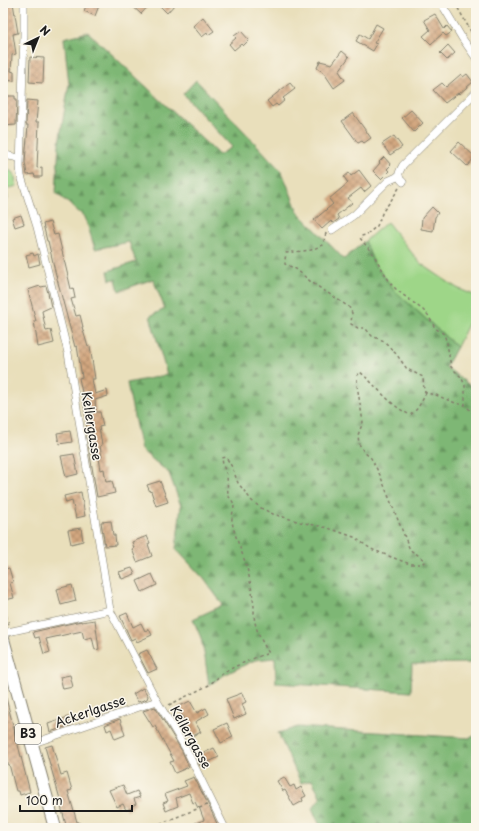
<svg xmlns="http://www.w3.org/2000/svg" width="479" height="831" font-family="'Playpen Sans',sans-serif">
<defs>
<pattern id="forest-firs" width="22" height="20" patternUnits="userSpaceOnUse"><rect width="22" height="20" fill="#7eb774"/><path d="M5 1l3.5 6h-7zM16 11l3.5 6h-7z" fill="#66945e"/></pattern>
<pattern id="building-cross-hatch" width="8" height="8" patternUnits="userSpaceOnUse"><rect width="8" height="8" fill="#d3a780"/><path d="M0 0l8 8M0 8l8-8" fill="none" stroke="#aa8768"/></pattern>
</defs>
<rect width="100%" height="100%" fill="#fbf7ec"/>
<filter id="ink" filterUnits="userSpaceOnUse"><feTurbulence type="fractalNoise" baseFrequency=".025" numOctaves="2"/><feDisplacementMap in="SourceGraphic" scale="8" xChannelSelector="R" yChannelSelector="G"/><feConvolveMatrix kernelMatrix="1 2 1 2 8 2 1 2 1" color-interpolation-filters="sRGB"/></filter>
<filter id="wash" filterUnits="userSpaceOnUse"><feTurbulence type="fractalNoise" baseFrequency=".012" numOctaves="4" result="noise"/><feDisplacementMap in="SourceGraphic" scale="16" xChannelSelector="R" yChannelSelector="G"/><feGaussianBlur stdDeviation="0.9" result="paint"/><feColorMatrix in="noise" values="0 0 0 0 0 0 0 0 0 0 0 0 0 0 0 0 0 1.4 0 .05"/><feComposite in="paint" operator="in"/></filter>
<g filter="url(#wash)">
<rect width="100%" height="100%" fill="#e9dfbb"/>
<g fill="#9ed688" stroke="#5d7952">
<path d="M 3,167 L 14,173 L 17,186 L 6,189 L 8,199 L 5,200 L 3,192 Z"/>
<path d="M 387,222 L 420,263 L 457,288 L 476,296 L 476,308 L 457,347 L 396,292 L 374,264 L 365,241 Z"/>
</g>
<g fill="url(#forest-firs)" stroke="#4d6a48">
<path d="M 88,32 L 219,155 L 232,147 L 183,94 L 196,80 L 282,172 L 298,212 L 344,259 L 365,241 L 374,264 L 396,292 L 457,347 L 446,367 L 476,390 L 476,663 L 412,664 L 411,692 L 276,683 L 275,658 L 255,660 L 224,675 L 209,685 L 205,658 L 201,638 L 193,619 L 223,605 L 204,579 L 176,549 L 181,506 L 169,473 L 141,450 L 127,383 L 167,375 L 150,316 L 165,309 L 153,279 L 119,291 L 116,279 L 110,280 L 108,271 L 136,262 L 129,242 L 95,249 L 85,217 L 56,193 L 59,143 L 69,84 L 64,38 Z"/>
<path d="M 298,727 L 470,738 L 476,735 L 476,828 L 321,828 L 312,808 L 321,798 L 312,780 L 301,783 L 278,733 Z"/>
</g>
<g id="blocks">
<g fill="url(#building-cross-hatch)">
<path d="M 3,3 L 13,3 L 18,33 L 13,34 L 16,54 L 12,55 L 11,71 L 14,72 L 14,81 L 3,80 L 3,64 L 7,64 L 4,44 L 6,44 L 3,28 L 6,28 Z"/>
<path d="M 87,3 L 100,3 L 95,16 L 84,11 Z"/>
<path d="M 129,3 L 151,3 L 141,14 Z"/>
<path d="M 163,3 L 176,3 L 167,13 L 160,6 Z"/>
<path d="M 435,14 L 444,29 L 447,26 L 452,32 L 446,36 L 443,33 L 431,44 L 423,36 L 430,30 L 424,20 Z"/>
<path d="M 203,17 L 214,31 L 208,35 L 207,33 L 202,37 L 193,26 Z"/>
<path d="M 376,24 L 383,28 L 374,43 L 377,44 L 373,51 L 356,41 L 360,34 L 368,39 Z"/>
<path d="M 241,31 L 249,40 L 243,46 L 241,44 L 234,50 L 229,44 L 236,38 L 234,36 Z"/>
<path d="M 448,45 L 455,53 L 447,60 L 440,53 Z"/>
<path d="M 342,51 L 349,57 L 339,71 L 345,80 L 334,88 L 324,73 L 317,68 L 320,61 L 332,64 Z"/>
<path d="M 30,57 L 44,58 L 43,83 L 29,82 Z"/>
<path d="M 461,74 L 463,77 L 467,74 L 473,82 L 459,94 L 458,93 L 445,103 L 433,90 L 442,83 L 446,87 Z"/>
<path d="M 290,83 L 295,89 L 283,98 L 285,100 L 278,106 L 276,104 L 272,107 L 267,101 Z"/>
<path d="M 3,96 L 15,96 L 15,99 L 17,99 L 16,125 L 3,126 Z"/>
<path d="M 27,100 L 38,101 L 36,122 L 39,122 L 37,168 L 42,167 L 42,177 L 35,177 L 34,174 L 27,175 L 25,162 L 28,125 L 26,125 Z"/>
<path d="M 411,110 L 423,123 L 414,132 L 402,118 Z"/>
<path d="M 353,113 L 371,138 L 364,143 L 362,141 L 358,143 L 342,121 Z"/>
<path d="M 394,136 L 402,147 L 390,155 L 382,144 Z"/>
<path d="M 459,142 L 475,157 L 467,166 L 451,151 Z"/>
<path d="M 384,157 L 391,165 L 387,169 L 389,171 L 381,179 L 373,171 L 380,163 L 379,162 Z"/>
<path d="M 359,170 L 371,186 L 364,192 L 361,188 L 348,198 L 352,203 L 337,215 L 339,219 L 333,223 L 331,221 L 322,229 L 314,220 L 333,204 L 329,199 L 348,183 L 344,177 L 349,173 L 351,176 Z"/>
<path d="M 432,207 L 438,213 L 435,217 L 433,231 L 421,229 L 422,218 Z"/>
<path d="M 21,215 L 24,224 L 15,227 L 12,218 Z"/>
<path d="M 50,222 L 54,235 L 58,234 L 71,289 L 73,288 L 75,298 L 71,299 L 76,316 L 80,315 L 83,327 L 82,327 L 88,347 L 90,346 L 95,379 L 92,379 L 95,394 L 107,390 L 108,396 L 95,400 L 96,412 L 100,412 L 103,426 L 99,427 L 102,445 L 100,446 L 102,457 L 99,458 L 101,470 L 104,469 L 106,482 L 112,481 L 115,493 L 97,497 L 87,437 L 88,437 L 83,397 L 79,378 L 82,377 L 77,346 L 75,347 L 55,271 L 48,241 L 47,241 L 43,224 Z"/>
<path d="M 33,253 L 34,256 L 38,254 L 40,264 L 29,267 L 26,255 Z"/>
<path d="M 40,286 L 41,287 L 46,286 L 48,293 L 51,307 L 42,311 L 46,331 L 51,330 L 54,343 L 38,347 L 34,321 L 36,321 L 28,290 Z"/>
<path d="M 70,431 L 72,442 L 59,444 L 57,433 Z"/>
<path d="M 74,454 L 78,474 L 66,477 L 61,456 Z"/>
<path d="M 160,481 L 168,502 L 156,506 L 151,491 L 150,492 L 147,485 Z"/>
<path d="M 81,492 L 85,516 L 76,518 L 72,501 L 66,503 L 64,496 Z"/>
<path d="M 111,521 L 113,535 L 115,535 L 116,545 L 105,546 L 101,522 Z"/>
<path d="M 81,528 L 83,541 L 71,544 L 68,530 Z"/>
<path d="M 147,536 L 150,543 L 148,544 L 152,556 L 137,562 L 132,549 L 134,548 L 132,542 Z"/>
<path d="M 9,568 L 13,582 L 10,583 L 14,598 L 5,600 L 3,592 L 3,570 Z"/>
<path d="M 132,568 L 135,574 L 122,579 L 119,572 Z"/>
<path d="M 152,574 L 157,585 L 142,592 L 137,581 Z"/>
<path d="M 72,585 L 76,601 L 61,605 L 57,589 Z"/>
<path d="M 127,613 L 133,627 L 141,623 L 145,631 L 149,629 L 152,635 L 137,642 L 135,638 L 131,640 L 120,616 Z"/>
<path d="M 95,620 L 99,649 L 95,650 L 92,637 L 84,639 L 82,631 L 46,639 L 50,652 L 44,654 L 39,637 L 35,638 L 33,632 L 81,621 L 81,622 Z"/>
<path d="M 147,650 L 157,669 L 148,673 L 138,654 Z"/>
<path d="M 70,675 L 73,687 L 63,689 L 60,677 Z"/>
<path d="M 143,688 L 148,696 L 147,699 L 138,702 L 133,694 Z"/>
<path d="M 242,693 L 246,702 L 242,704 L 246,714 L 234,719 L 226,699 Z"/>
<path d="M 3,694 L 5,694 L 30,792 L 20,795 L 19,791 L 16,791 L 9,764 L 7,764 L 3,749 Z"/>
<path d="M 190,701 L 197,713 L 206,708 L 209,714 L 195,722 L 201,732 L 189,738 L 180,722 L 184,720 L 178,707 Z"/>
<path d="M 155,707 L 182,751 L 189,767 L 175,773 L 170,762 L 174,761 L 155,726 L 153,727 L 143,711 Z"/>
<path d="M 68,717 L 71,725 L 50,732 L 48,724 Z"/>
<path d="M 120,719 L 125,735 L 115,739 L 111,729 L 107,731 L 105,725 Z"/>
<path d="M 227,723 L 233,737 L 221,743 L 214,729 Z"/>
<path d="M 52,745 L 61,775 L 67,773 L 72,790 L 68,791 L 77,822 L 79,822 L 81,828 L 63,828 L 63,826 L 66,825 L 59,799 L 60,799 L 45,747 Z"/>
<path d="M 214,748 L 219,757 L 200,766 L 195,757 Z"/>
<path d="M 194,777 L 209,806 L 219,828 L 198,828 L 195,823 L 204,820 L 199,807 L 198,808 L 195,802 L 193,803 L 189,793 L 176,798 L 178,806 L 166,811 L 163,803 L 168,801 L 165,794 L 187,786 L 184,781 Z"/>
<path d="M 284,777 L 290,787 L 294,785 L 296,790 L 301,787 L 306,796 L 302,798 L 303,801 L 294,806 L 285,790 L 283,791 L 277,781 Z"/>
<path d="M 123,785 L 127,795 L 137,791 L 140,797 L 134,799 L 136,804 L 132,806 L 132,808 L 126,810 L 123,804 L 117,807 L 109,790 Z"/>
</g>
</g>
</g>
<g filter="url(#ink)">
<use href="#blocks" fill-opacity="0" stroke="#827e6c" stroke-width="1"/>
<g fill="none" stroke-linecap="round" stroke-linejoin="round">
<defs>
<g id="minor">
<path d="M 24,3 L 24,34 L 20,167 L 21,176 L 37,227 L 68,353 L 110,610 L 157,701 L 186,749 L 225,828"/>
<path d="M 441,3 L 462,38 L 476,58"/>
<path d="M 3,153 L 9,156 L 19,158"/>
<path d="M 403,182 C 396,176 399,172 403,165 L 476,92"/>
<path d="M 332,230 L 354,215 L 388,181 L 399,176"/>
<path d="M 3,633 L 110,610"/>
<path d="M 31,744 L 157,701"/>
</g>
<path id="primary" d="M 3,639 L 55,828"/>
</defs>
<use href="#minor" stroke="#827e6c" stroke-width="8"/>
<use href="#primary" stroke="#827e6c" stroke-width="14"/>
<g stroke="#827e6c" stroke-width="1.5" stroke-dasharray="3 3" stroke-linecap="butt">
<path d="M 455,3 L 474,37"/>
<path d="M 399,188 L 390,202 L 383,211 L 377,226 L 366,235 L 361,236 L 360,238 L 373,254 L 391,284 L 398,291 L 423,310 L 428,315 L 435,328 L 444,334 L 447,343 L 451,367 L 461,377 L 465,385 L 465,405 L 476,416"/>
<path d="M 3,198 L 3,200"/>
<path d="M 326,233 L 323,245 L 311,250 L 286,253 L 285,260 L 285,264 L 296,269 L 311,282 L 349,307 L 352,313 L 351,324 L 358,328 L 365,328 L 372,336 L 384,341 L 397,355 L 407,369 L 423,377 L 424,391 C 427,394 432,394 436,395 C 446,399 455,404 465,405"/>
<path d="M 3,249 L 6,247"/>
<path d="M 3,604 L 9,625"/>
<path d="M 169,705 L 209,685 L 222,674 L 234,667 L 257,657 L 269,653 C 263,644 257,633 255,622 C 254,618 254,612 254,607 C 253,596 250,579 247,568 C 243,554 234,535 232,521 C 231,510 239,506 228,496 L 227,475 L 223,465 L 222,458 L 226,457 L 232,467 L 238,483 L 252,501 L 261,508 L 273,514 L 300,522 L 328,528 L 354,537 L 371,549 L 394,558 L 410,564 L 422,564 L 425,561 L 418,555 L 410,550 L 380,475 L 371,458 L 364,452 L 359,444 L 358,435 L 363,422 L 357,385 L 357,376 L 360,372 C 378,387 388,404 410,415 C 418,410 422,401 426,393"/>
<path d="M 149,828 L 207,805"/>
</g>
<use href="#minor" stroke="#fff" stroke-width="7"/>
<use href="#primary" stroke="#fff" stroke-width="12"/>
</g>
</g>
<g text-anchor="middle" stroke-width="3" stroke-linejoin="round" paint-order="stroke">
<rect fill="#fbf7ec" stroke="#5f5e5a" stroke-width="1" x="15" y="724" width="26" height="20" rx="3"/>
<g font-size="12" font-weight="bold" fill="#1c1c1c">
<text x="28" y="738">B3</text>
</g>
<g font-size="13" fill="#1c1c1c" stroke="#fbf7ec">
<text transform="translate(92 426) rotate(81)" y="5">Kellergasse</text>
<text transform="translate(90 711) rotate(-19)" y="5">Ackerlgasse</text>
<text transform="translate(191 737) rotate(61)" y="5">Kellergasse</text>
</g>
</g>
<rect width="479" height="831" fill="none" stroke="#fbf7ec" stroke-width="16"/>
<g transform="translate(38 38) rotate(43)" stroke="#fbf7ec" stroke-width="3" paint-order="stroke">
<path d="M0-3L7 15L0 10L-7 15Z" fill="#1c1c1c"/>
<text y="-6" font-size="11" font-weight="bold" text-anchor="middle" fill="#1c1c1c">N</text>
</g>
<path d="M20 805v6h112v-6" fill="none" stroke="#1c1c1c" stroke-width="2"/>
<text x="26" y="805" font-size="12" fill="#1c1c1c" stroke="#fbf7ec" stroke-width="3" paint-order="stroke">100 m</text>
</svg>
